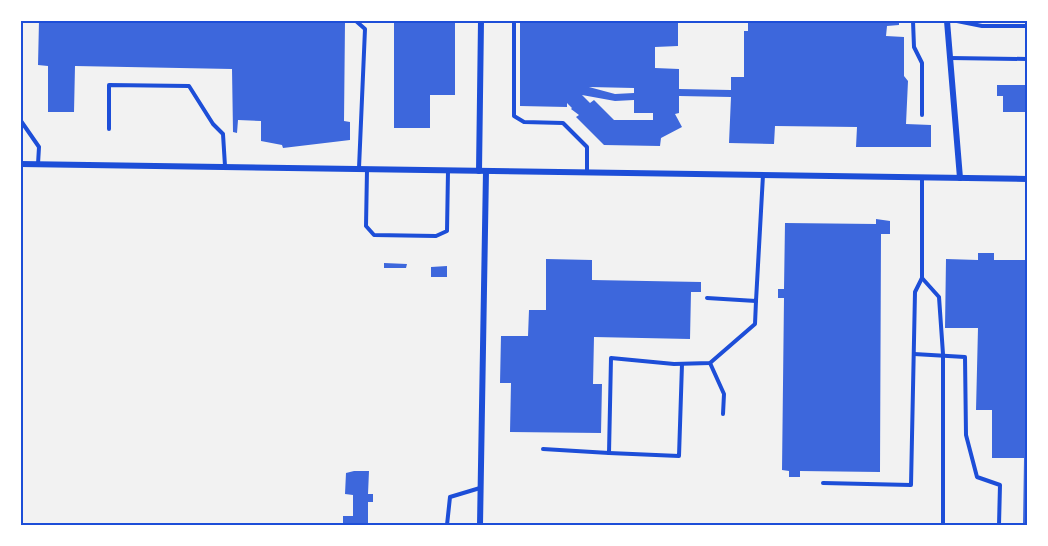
<svg xmlns="http://www.w3.org/2000/svg" width="1048" height="546" font-family="Lato,sans-serif">
<rect width="100%" height="100%" fill="#f2f2f2"/>
<g fill="#3d67dc" fill-rule="evenodd">
<path d="M 39,21 L 345,22 L 344,121 L 350,122 L 350,140 L 283,148 L 282,145 L 261,141 L 261,121 L 238,120 L 237,133 L 233,132 L 232,69 L 75,66 L 74,112 L 48,112 L 48,66 L 38,65 Z"/>
<path d="M 394,21 L 455,21 L 455,95 L 430,95 L 430,128 L 394,128 Z"/>
<path d="M 520,21 L 678,21 L 678,46 L 655,47 L 655,68 L 679,69 L 679,89 L 731,90 L 731,77 L 744,77 L 744,31 L 748,31 L 748,21 L 899,21 L 899,25 L 887,26 L 886,36 L 904,37 L 904,76 L 908,81 L 906,124 L 931,125 L 931,147 L 856,147 L 857,127 L 775,126 L 774,144 L 729,143 L 731,97 L 679,96 L 679,113 L 675,114 L 682,127 L 661,138 L 660,146 L 604,145 L 576,117 L 579,115 L 571,109 L 572,108 L 567,103 L 567,107 L 520,106 ZM 589,87 L 634,88 L 634,93 L 615,94 ZM 582,95 L 615,101 L 634,100 L 634,113 L 653,113 L 653,120 L 614,120 L 594,100 L 590,103 Z"/>
<path d="M 997,85 L 1027,85 L 1027,112 L 1003,112 L 1003,96 L 997,96 Z"/>
<path d="M 876,219 L 890,221 L 890,234 L 881,234 L 880,472 L 800,471 L 800,477 L 789,477 L 789,471 L 782,470 L 784,298 L 778,298 L 778,289 L 784,289 L 785,223 L 876,224 Z"/>
<path d="M 978,253 L 994,253 L 994,260 L 1027,260 L 1027,525 L 1023,525 L 1024,458 L 992,458 L 992,410 L 976,410 L 978,328 L 945,328 L 946,259 L 978,260 Z"/>
<path d="M 546,259 L 592,260 L 592,280 L 701,282 L 701,292 L 691,292 L 690,339 L 594,337 L 593,384 L 602,384 L 601,433 L 510,432 L 511,383 L 500,383 L 501,336 L 528,336 L 529,310 L 546,310 Z"/>
<path d="M 384,263 L 407,264 L 406,268 L 384,268 Z"/>
<path d="M 447,266 L 447,277 L 431,277 L 431,267 Z"/>
<path d="M 354,471 L 369,471 L 368,494 L 373,494 L 373,502 L 368,502 L 368,525 L 343,525 L 343,516 L 353,516 L 353,495 L 345,494 L 346,473 Z"/>
</g>
<g fill="none" stroke-linecap="round" stroke-linejoin="round">
<g stroke="#1d4ed8" stroke-width="4">
<path d="M 356,21 L 365,29 L 359,168"/>
<path d="M 514,21 L 514,116 L 524,122 L 563,123 L 587,147 L 587,172"/>
<path d="M 913,21 L 914,47 L 922,63 L 922,115"/>
<path d="M 957,21 L 982,26 L 1027,26"/>
<path d="M 950,58 L 1027,59"/>
<path d="M 21,76 L 21,121 L 39,147 L 38,164"/>
<path d="M 109,129 L 109,85 L 189,86 L 213,124 L 223,134 L 225,166"/>
<path d="M 367,170 L 366,226 L 374,235 L 436,236 L 447,231 L 448,171"/>
<path d="M 922,278 L 939,297 L 943,354 L 943,525"/>
<path d="M 707,298 L 756,301 L 763,175"/>
<path d="M 914,354 L 965,357 L 966,435 L 977,477 L 1000,485 L 999,525"/>
<path d="M 710,363 L 724,394 L 723,414"/>
<path d="M 543,449 L 609,453 L 611,358 L 674,364 L 710,363 L 755,324 L 756,301"/>
<path d="M 609,453 L 679,456 L 682,364"/>
<path d="M 823,483 L 911,485 L 915,292 L 922,278 L 922,177"/>
<path d="M 447,525 L 450,497 L 480,488"/>
</g>
<g stroke="#1d4ed8" stroke-width="6">
<path d="M 947,21 L 960,178"/>
<path d="M 21,164 L 1027,179"/>
<path d="M 479,171 L 481,21"/>
<path d="M 480,525 L 486,171"/>
</g>
</g>
<rect width="1048" height="546" fill="none" stroke="#ffffff" stroke-width="45"/>
<rect x="22" y="22" width="1004" height="502" fill="none" stroke="#1d4ed8" stroke-width="2"/>
</svg>
